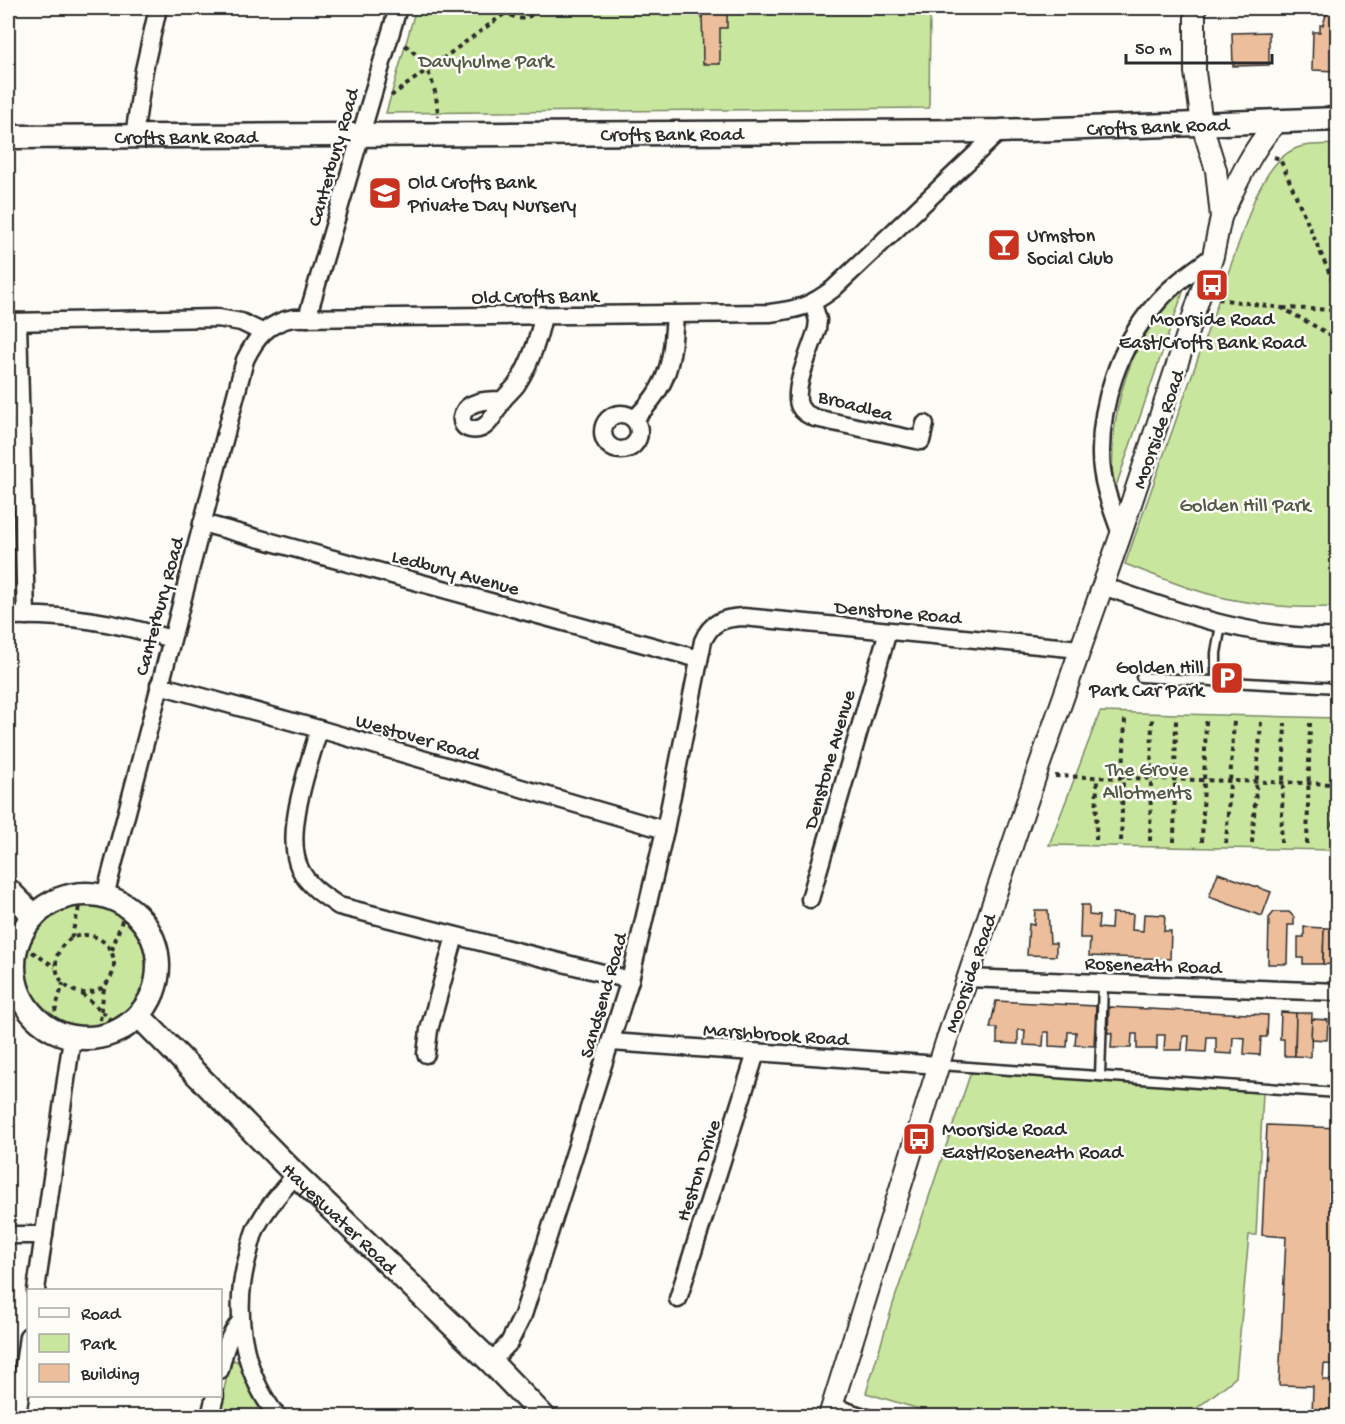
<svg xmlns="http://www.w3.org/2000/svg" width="1345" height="1424" font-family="'Gochi Hand',sans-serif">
<rect width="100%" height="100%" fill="#fdfcf7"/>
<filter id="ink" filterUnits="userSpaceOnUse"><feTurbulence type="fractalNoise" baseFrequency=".0167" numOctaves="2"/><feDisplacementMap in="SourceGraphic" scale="12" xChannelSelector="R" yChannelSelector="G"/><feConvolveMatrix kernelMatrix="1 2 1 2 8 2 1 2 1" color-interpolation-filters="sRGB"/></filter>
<g filter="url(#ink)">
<g fill="#c9e69e" stroke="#7a8864" stroke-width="1.5">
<path d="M 416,8 L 930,8 L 929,108 L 386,113 Z"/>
<path d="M 1337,144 L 1337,607 C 1305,608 1273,607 1240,601 C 1201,595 1162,578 1125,564 L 1254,200 C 1264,179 1278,151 1304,146 C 1315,144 1327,145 1337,144 Z"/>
<path d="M 1182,289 L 1184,289 L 1115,489 L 1113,487 C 1110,438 1117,388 1140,344 C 1151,324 1167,306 1182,289 Z"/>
<path d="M 1100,712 L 1337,718 L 1337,850 L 1049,845 Z"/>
<circle cx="86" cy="966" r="62"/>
<path d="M 975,1070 L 1263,1093 L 1256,1235 L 1249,1235 L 1236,1377 L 1187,1416 L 942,1416 L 866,1393 L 894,1301 L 970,1075 Z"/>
<path d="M 234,1360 L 242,1364 L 251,1391 L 266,1416 L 218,1416 L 230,1363 Z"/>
</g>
<g fill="#ecbe9b" stroke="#2b2b2b" stroke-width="1.5">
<path d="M 702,8 L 727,8 L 727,28 L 720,28 L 720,64 L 703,64 Z"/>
<path d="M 1328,8 L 1338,8 L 1338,71 L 1312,70 L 1313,32 L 1320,32 L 1320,25 L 1323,25 Z"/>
<path d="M 1269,32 L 1269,65 L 1233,66 L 1232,33 Z"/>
<path d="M 1218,873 L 1271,892 L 1262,916 L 1209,897 Z"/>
<path d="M 1081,905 L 1089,905 L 1089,915 L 1099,916 L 1098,928 L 1111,929 L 1112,913 L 1133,914 L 1132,930 L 1143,931 L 1144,914 L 1165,915 L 1164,931 L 1171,931 L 1170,959 L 1089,956 L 1090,938 L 1080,938 Z"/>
<path d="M 1035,910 L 1048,910 L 1050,943 L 1056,943 L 1056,956 L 1027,955 L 1029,924 L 1034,925 Z"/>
<path d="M 1274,912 L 1289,912 L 1294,917 L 1294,925 L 1288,925 L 1287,964 L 1268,964 L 1269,918 Z"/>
<path d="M 1304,927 L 1324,928 L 1323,964 L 1303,964 L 1303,958 L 1298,958 L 1298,937 L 1304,937 Z"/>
<path d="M 1324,928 L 1338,928 L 1338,965 L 1323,964 Z"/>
<path d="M 996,1001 L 1096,1006 L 1094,1046 L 1075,1045 L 1076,1032 L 1068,1032 L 1067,1047 L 1049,1046 L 1049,1032 L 1044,1032 L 1043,1046 L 1024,1045 L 1025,1030 L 1018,1030 L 1018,1044 L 997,1043 L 997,1028 L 990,1028 Z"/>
<path d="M 1109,1007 L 1268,1015 L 1267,1037 L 1261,1037 L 1260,1055 L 1244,1054 L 1245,1038 L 1233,1037 L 1232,1054 L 1216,1053 L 1216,1037 L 1207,1037 L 1206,1052 L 1188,1051 L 1189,1036 L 1183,1036 L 1182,1050 L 1164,1050 L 1165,1035 L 1157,1035 L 1157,1049 L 1137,1049 L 1137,1034 L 1132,1034 L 1131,1048 L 1111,1048 L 1112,1033 L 1108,1033 Z"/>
<path d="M 1281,1012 L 1296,1013 L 1295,1056 L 1284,1056 L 1284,1039 L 1280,1039 Z"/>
<path d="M 1296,1013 L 1312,1013 L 1311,1057 L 1295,1056 Z"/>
<path d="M 1333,1018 L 1338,1018 L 1338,1040 L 1332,1040 Z"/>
<path d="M 1312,1019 L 1328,1020 L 1327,1040 L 1311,1039 Z"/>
<path d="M 1267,1125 L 1338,1128 L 1338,1365 L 1324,1364 L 1323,1380 L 1338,1380 L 1338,1416 L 1312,1416 L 1313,1386 L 1279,1385 L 1286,1237 L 1262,1235 Z"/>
</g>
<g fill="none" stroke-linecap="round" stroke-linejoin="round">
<defs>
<g id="service">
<path d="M 1141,677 L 1338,688"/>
<path d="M 1216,682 L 1216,653 L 1221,625"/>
<path d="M 940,1065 L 1338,1093"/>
<path d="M 1100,1076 L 1103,983"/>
<path d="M 834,1403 L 874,1416"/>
</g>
<g id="minor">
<path d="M 134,136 L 144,70 L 158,8"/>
<path d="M 813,304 L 818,320 L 817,329 C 812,347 791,391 800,407 C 803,413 809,415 815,418 L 921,441 L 925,424"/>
<path d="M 307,318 L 398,8"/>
<path d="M 8,322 L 218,318 L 241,322 L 262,332"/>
<path d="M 18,322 L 26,616"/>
<path d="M 503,400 C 493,400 480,400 471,405 C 461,410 457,426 470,429 C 487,433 495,413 502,401 C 506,395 513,390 517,384 C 531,362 538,341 543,316"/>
<circle cx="621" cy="432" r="18"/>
<path d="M 634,419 C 670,386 672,360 675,314"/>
<path d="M 202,523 L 699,659"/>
<path d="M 1121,534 C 1112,509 1101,482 1101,455 C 1100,403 1120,345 1154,306 C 1170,286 1193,271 1213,256"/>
<path d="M 1103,586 C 1181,613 1253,640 1338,637"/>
<path d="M 8,616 C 67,614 114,622 171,639"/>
<path d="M 159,685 L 319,729 L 665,830"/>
<path d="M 319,729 C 309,765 283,834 300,869 C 308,886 324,896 339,906 L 630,980"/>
<path d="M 105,896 L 245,360 C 256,337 268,323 293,318 L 770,313 C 799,309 809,307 833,289 L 1000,131"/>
<path d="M 810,899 L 888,631"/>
<path d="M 967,978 L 1338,992"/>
<path d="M 8,995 L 18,994"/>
<path d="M 611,1042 L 939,1065"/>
<path d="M 426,1054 L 429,1030 L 455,936"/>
<path d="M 8,1235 L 44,1235"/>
<path d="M 36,1290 L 72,1038"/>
<path d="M 678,1299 L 756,1053"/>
<path d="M 491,1362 L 509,1343 L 523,1315 L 630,980 L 665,830 L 703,641 C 711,622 723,618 743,617 L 1080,649"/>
<path d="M 220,1370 C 224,1352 228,1336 240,1322"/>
<path d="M 17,1416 L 28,1336"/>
<path d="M 210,1416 L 215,1396"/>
<path d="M 277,1416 C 241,1370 232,1308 249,1252 C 251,1243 253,1234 257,1226 C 268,1206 281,1191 296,1175"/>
</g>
<g id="tertiary">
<path d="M 1221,217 C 1234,189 1255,142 1278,122"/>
<path d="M 829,1416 L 945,1045 L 1036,775 L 1121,534 L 1213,256 L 1221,217 L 1216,170 L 1202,125 L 1195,72 L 1195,8"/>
</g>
<g id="secondary">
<path id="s1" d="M 8,137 L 1000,131 L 1338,119"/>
<path d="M 8,890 L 33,915"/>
<circle cx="86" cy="966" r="72"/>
<path id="s2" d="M 139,1016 L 296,1175 L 491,1362 L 543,1416"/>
</g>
</defs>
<use href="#service" stroke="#2b2b2b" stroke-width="13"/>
<use href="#minor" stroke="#2b2b2b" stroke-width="21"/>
<use href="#tertiary" stroke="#2b2b2b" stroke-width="24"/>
<use href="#secondary" stroke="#2b2b2b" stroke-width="27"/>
<g stroke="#2b2b2b" stroke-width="4" stroke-dasharray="4.5 4.5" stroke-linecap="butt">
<path d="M 505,8 C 513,22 529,22 537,8"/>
<path d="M 405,45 C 429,63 437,88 438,117"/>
<path d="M 391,96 L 507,12"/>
<path d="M 1274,157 L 1280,159 L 1338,293"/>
<path d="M 1218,299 L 1282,308 L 1338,339"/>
<path d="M 1283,308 L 1338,310"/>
<path d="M 1055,776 L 1338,784"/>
<path d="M 1096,840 L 1097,777"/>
<path d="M 1121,841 L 1125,718"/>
<path d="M 1150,841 L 1152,719"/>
<path d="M 1174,842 L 1176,719"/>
<path d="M 1202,842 L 1206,721"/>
<path d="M 1226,843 L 1234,721"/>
<path d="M 1252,843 L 1261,722"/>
<path d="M 1281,843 L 1285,723"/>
<path d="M 1307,844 L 1310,723"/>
<path d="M 1332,844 L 1338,754"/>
<circle cx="85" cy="964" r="29"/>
<path d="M 71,938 L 83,893"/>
<path d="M 17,942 L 55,967"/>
<path d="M 112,950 L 127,906"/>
<path d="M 82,994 L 122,1029"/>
<path d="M 50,1029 L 63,983"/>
<path d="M 98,1038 L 104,988"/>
</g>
<use href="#service" stroke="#fdfcf7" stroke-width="8"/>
<use href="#minor" stroke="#fdfcf7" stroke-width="16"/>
<use href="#tertiary" stroke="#fdfcf7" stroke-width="20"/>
<use href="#secondary" stroke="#fdfcf7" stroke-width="22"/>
</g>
</g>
<defs>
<symbol id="school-square" viewBox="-11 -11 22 22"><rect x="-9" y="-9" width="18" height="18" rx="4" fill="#c8321e" stroke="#fdfcf7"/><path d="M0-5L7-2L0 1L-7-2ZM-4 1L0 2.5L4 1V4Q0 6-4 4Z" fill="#fff"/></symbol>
<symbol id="bar-square" viewBox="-11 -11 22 22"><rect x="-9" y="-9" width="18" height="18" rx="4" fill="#c8321e" stroke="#fdfcf7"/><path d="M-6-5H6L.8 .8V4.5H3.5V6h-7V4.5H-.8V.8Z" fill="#fff"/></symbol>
<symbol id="bus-square" viewBox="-11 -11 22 22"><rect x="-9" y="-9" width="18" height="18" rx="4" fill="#c8321e" stroke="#fdfcf7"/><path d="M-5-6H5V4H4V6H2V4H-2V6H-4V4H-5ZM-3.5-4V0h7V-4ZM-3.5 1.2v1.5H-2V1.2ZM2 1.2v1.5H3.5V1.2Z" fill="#fff"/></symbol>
<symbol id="parking-square" viewBox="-11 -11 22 22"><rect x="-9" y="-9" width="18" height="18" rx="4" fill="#c8321e" stroke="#fdfcf7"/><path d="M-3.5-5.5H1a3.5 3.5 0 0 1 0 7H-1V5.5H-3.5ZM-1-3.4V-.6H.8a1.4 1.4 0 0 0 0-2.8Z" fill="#fff"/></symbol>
</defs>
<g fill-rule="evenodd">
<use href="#school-square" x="366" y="174" width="38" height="38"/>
<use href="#bar-square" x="985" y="226" width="38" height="38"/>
<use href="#bus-square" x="1193" y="266" width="38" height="38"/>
<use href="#parking-square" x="1208" y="659" width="38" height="38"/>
<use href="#bus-square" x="900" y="1120" width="38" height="38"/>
</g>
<g text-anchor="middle" stroke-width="5" stroke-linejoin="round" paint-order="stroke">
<g font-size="20" fill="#525a48" stroke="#fdfcf7">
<text x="486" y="67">Davyhulme Park</text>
<text x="1245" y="511">Golden Hill Park</text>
<text x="1147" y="775">The Grove<tspan x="1147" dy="23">Allotments</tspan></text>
</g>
<g font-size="20" fill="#2b2b2b" stroke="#fdfcf7">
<text dy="7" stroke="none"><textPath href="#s1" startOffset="1150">Crofts Bank Road</textPath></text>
<text dy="7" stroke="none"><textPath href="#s1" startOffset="664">Crofts Bank Road</textPath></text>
<text dy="7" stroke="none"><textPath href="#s1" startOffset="178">Crofts Bank Road</textPath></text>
<text transform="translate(332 157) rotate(-74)" y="7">Canterbury Road</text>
<text transform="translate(535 295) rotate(-1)" y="7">Old Crofts Bank</text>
<text transform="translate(856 404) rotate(15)" y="7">Broadlea</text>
<text transform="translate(1157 429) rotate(-71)" y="7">Moorside Road</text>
<text transform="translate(456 571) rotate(15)" y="7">Ledbury Avenue</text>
<text transform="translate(158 606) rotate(-75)" y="7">Canterbury Road</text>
<text transform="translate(898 611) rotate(5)" y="7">Denstone Road</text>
<text transform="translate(418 736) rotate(16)" y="7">Westover Road</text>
<text transform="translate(828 759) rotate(-74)" y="7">Denstone Avenue</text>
<text transform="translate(1153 964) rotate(2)" y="7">Roseneath Road</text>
<text transform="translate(969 973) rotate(-71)" y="7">Moorside Road</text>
<text transform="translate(602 995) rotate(-74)" y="7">Sandsend Road</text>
<text transform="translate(776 1033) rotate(4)" y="7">Marshbrook Road</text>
<text transform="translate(697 1170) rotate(-72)" y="7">Heston Drive</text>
<text dy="7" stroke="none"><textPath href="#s2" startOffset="285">Hayeswater Road</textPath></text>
</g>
<g font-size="20" fill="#2b2b2b" stroke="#fdfcf7" text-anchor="start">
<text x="408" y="188">Old Crofts Bank<tspan x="408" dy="23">Private Day Nursery</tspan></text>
<text x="1027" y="241">Urmston<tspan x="1027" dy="23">Social Club</tspan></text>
<text x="1212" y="325" text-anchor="middle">Moorside Road<tspan x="1212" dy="23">East/Crofts Bank Road</tspan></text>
<text x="1204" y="673" text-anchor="end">Golden Hill<tspan x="1204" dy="23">Park Car Park</tspan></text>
<text x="942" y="1135">Moorside Road<tspan x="942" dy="23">East/Roseneath Road</tspan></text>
</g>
</g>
<rect width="1345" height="1424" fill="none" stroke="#fdfcf7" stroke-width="30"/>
<rect x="15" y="15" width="1315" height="1394" fill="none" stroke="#2b2b2b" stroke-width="2" filter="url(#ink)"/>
<rect x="27" y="1289" width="195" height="108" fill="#fdfcf7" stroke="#a9a8a5" stroke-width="1.5"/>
<rect x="39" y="1308" width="30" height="9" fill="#fdfcf7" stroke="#a9a8a5" stroke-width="1.5"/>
<text x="81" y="1319" font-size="18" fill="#2b2b2b">Road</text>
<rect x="39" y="1334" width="30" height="18" fill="#c9e69e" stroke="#a9a8a5" stroke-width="1.5"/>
<text x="81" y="1349" font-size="18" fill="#2b2b2b">Park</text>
<rect x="39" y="1364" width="30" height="18" fill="#ecbe9b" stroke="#a9a8a5" stroke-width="1.5"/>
<text x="81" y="1379" font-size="18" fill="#2b2b2b">Building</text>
<path d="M1126 54v9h146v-9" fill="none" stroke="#2b2b2b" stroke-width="3"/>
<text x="1135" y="54" font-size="18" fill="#2b2b2b" stroke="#fdfcf7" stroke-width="4.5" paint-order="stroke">50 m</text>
</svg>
